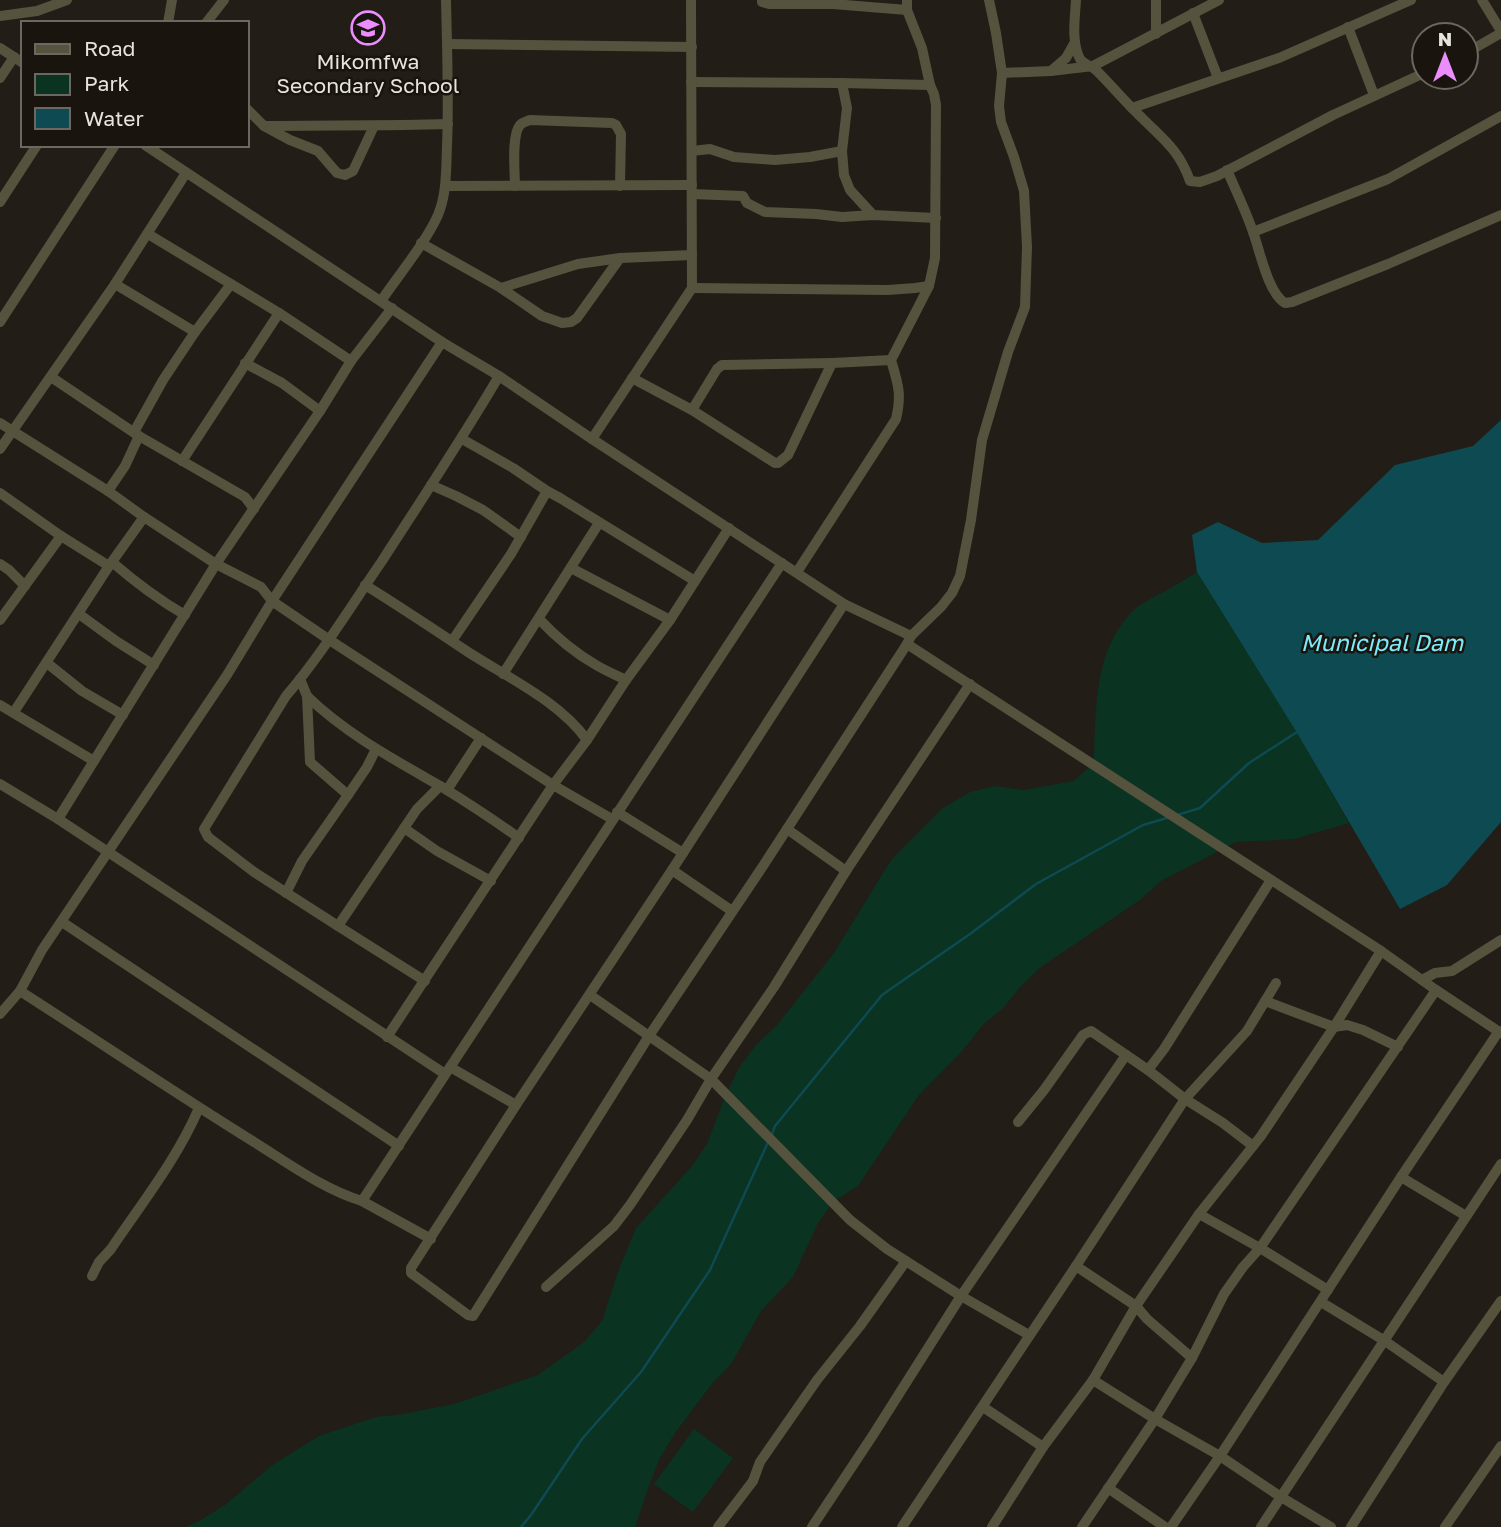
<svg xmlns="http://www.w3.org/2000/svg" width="1501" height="1527" font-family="'Golos Text',sans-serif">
<rect width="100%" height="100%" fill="#221d16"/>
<g fill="#0a3322">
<path d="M 1197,572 L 1297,733 L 1349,823 L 1294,839 L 1236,842 L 1161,881 L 1140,900 L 1041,967 L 1021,986 L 1004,1007 L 983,1025 L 963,1050 L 919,1095 L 858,1186 L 834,1201 L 818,1223 L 793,1277 L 761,1311 L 731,1364 L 711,1385 L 675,1433 L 660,1458 L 650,1483 L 635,1527 L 185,1527 L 201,1520 L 225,1505 L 271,1466 L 319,1436 L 376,1417 L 403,1414 L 454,1404 L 538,1375 L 584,1342 L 602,1321 L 619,1269 L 636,1228 L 692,1166 L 707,1144 L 727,1092 L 740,1066 L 757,1044 L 777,1025 L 834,953 L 891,860 L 943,808 L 970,792 L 995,786 L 1023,790 L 1074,781 L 1094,763 C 1096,710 1093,647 1136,608 C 1141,604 1148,600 1154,597 C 1169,589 1183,581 1197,572 Z"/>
<path d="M 694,1429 L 733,1458 L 693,1512 L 654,1484 Z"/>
</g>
<path fill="#0e4a51" d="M 1501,420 L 1501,822 L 1447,885 L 1400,909 L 1297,733 L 1197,572 L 1192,535 L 1218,522 L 1262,543 L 1318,540 L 1395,465 L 1473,446 Z"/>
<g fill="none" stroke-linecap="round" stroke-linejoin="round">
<g stroke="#0e4a51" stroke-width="2.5">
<path d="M 1177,815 L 1200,808 L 1249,763 L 1300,730"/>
<path d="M 772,1134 L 775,1126 L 882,995 L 970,934 L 1036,884 L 1143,825 L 1167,818"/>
<path d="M 521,1527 L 531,1515 L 582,1439 L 641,1372 L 710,1270 L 769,1140"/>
</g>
<g stroke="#55523d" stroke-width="10">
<path d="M 762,0 L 762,2 L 769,4 L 833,4 L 832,0"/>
<path d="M 1076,0 C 1075,18 1071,42 1080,59 C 1084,65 1092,65 1097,71 C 1112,86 1126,103 1142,118 C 1164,140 1179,150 1190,181 L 1200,182 L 1217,176 L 1333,115 L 1424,73"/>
<path d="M 1156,0 L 1156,34"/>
<path d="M 1482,0 L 1501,31"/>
<path d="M 833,4 L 907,10"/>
<path d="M 1193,13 L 1218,78"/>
<path d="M 0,16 L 37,11 L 67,0"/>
<path d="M 168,23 L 172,0"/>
<path d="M 206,23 L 224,0"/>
<path d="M 1348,27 L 1374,95"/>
<path d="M 447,44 L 692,47"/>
<path d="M 0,48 L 23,63"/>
<path d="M 1466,53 L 1501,33"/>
<path d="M 1051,71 L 1066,58 L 1075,42"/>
<path d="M 1002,73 L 1051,71 L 1093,66 L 1219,0"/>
<path d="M 0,78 L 14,57"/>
<path d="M 691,82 L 842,83 L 930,85"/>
<path d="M 842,83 L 847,108 L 842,151 L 844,175 L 850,190 L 873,215"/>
<path d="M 1132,108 L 1279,58 L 1411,0"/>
<path d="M 247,109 L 264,126 L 290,140 L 318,151 L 337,173 L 345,175 L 353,171 L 374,126"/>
<path d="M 264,126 C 325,125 386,126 448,124"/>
<path d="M 145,145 L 442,342 L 499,376 L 592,439 L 844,604 L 911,636 L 907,644 L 1381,951 L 1436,990 L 1501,1033"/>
<path d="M 692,151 L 710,149 L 734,157 L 775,160 L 810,157 L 842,151"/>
<path d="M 1227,170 C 1236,191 1246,211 1253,232 C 1260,251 1268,293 1285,303 L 1292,302 L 1388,264 L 1501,215"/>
<path d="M 446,186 L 692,185"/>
<path d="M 515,186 C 515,172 511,136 520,125 C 523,122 525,122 530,120 L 612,123 L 616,125 L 621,134 L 620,186"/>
<path d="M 692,194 L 743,196 L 747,203 L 765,212 L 816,214 L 842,217 L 873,215 L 936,218"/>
<path d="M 0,202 L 37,145"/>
<path d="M 1253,232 L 1388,179 L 1501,116"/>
<path d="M 148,234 L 279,313 L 351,361"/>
<path d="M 421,243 L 501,288 L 542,316 L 562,323 L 571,322 L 577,318 L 620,258 L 692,255"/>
<path d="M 115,284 L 195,332"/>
<path d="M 501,288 L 578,264 L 620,258"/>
<path d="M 692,288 L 888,290 L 915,288 L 929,286"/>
<path d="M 381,301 C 398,276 426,242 438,215 C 447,193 446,170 447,146 C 449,98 447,49 446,0"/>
<path d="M 0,322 L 115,145"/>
<path d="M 245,363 L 282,383 L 320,411"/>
<path d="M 51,377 L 139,436 L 245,497 L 254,509"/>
<path d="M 632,378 L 692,410 L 775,463 L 778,463 L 788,455 L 832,363 L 891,360"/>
<path d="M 692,410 L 717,369 L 722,365 L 832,363"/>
<path d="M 0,423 L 108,491 L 144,517 L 216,564 L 261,587 L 272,601 L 328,639 L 553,785 L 612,819"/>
<path d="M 134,432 L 163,380 L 195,332 L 231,284"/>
<path d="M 462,439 L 513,468 L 547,491 L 560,498 L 695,581"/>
<path d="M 592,439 L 692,288 L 691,0"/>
<path d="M 0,449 L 115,284 L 186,173"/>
<path d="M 182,461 L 279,313"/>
<path d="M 431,485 L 456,496 L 483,510 L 521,537"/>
<path d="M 108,491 L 125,466 L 139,436"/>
<path d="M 0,493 L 61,536"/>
<path d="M 112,562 C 135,582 159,600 185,615"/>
<path d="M 0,564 L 9,570 L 25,586"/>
<path d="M 571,568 L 670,620"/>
<path d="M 797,572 L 896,419 C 902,394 898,384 891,360 L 929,286 L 935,258 L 936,105 L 934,94 L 930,85 L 922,48 L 907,10 L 907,0"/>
<path d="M 365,585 C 399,606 432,628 465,650 C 506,677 558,700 587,740"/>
<path d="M 844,604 L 672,870 L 516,1105 L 411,1268 L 411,1273 L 468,1315 L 473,1316 L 649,1036 L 763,866 L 907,644"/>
<path d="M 79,614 L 116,641 L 154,665"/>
<path d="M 539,619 C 555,636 575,653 596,665 C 606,671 616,675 626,680"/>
<path d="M 0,620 L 61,536 L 109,566"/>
<path d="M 911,636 L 941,607 L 952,593 L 960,576 L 971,520 L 982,440 L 1008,352 L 1025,307 L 1027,247 L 1024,191 L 1014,157 L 1001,122 L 999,106 L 1002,73 L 996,33 L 989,0"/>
<path d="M 452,641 L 511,554 L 547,491"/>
<path d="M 47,663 L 82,691 L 123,715"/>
<path d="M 503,674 L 599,523"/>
<path d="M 300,679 L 307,696 L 310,762 L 348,795"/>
<path d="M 307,696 C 346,734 395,760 442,787 C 468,803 494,820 519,838"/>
<path d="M 0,705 L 94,761"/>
<path d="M 14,712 L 109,566 L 144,517"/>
<path d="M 0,784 L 58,819 L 445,1074"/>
<path d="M 447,790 L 481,738"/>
<path d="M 617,812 L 683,853"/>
<path d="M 58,819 L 216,564 L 320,411 L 351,361 L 392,308"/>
<path d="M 404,828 L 437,851 L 491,881"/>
<path d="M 787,829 L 846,871"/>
<path d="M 672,870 L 732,911"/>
<path d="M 286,893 L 302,861 L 348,795 L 367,767 L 376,749"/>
<path d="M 62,922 L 399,1146"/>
<path d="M 338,926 L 254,872 L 208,837 L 204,829 L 286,696 C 322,654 351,606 382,561 C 422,499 462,439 499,376"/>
<path d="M 1422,980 L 1435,973 L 1452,971 L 1501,940"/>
<path d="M 425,981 L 338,926 L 417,809 L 440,786"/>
<path d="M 20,991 C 98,1041 175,1093 254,1142 C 288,1163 323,1189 362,1201 L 431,1239"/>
<path d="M 590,995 L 711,1079 L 850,1220 L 887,1249 L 961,1296 L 1029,1335"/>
<path d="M 1265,1001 L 1334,1027 L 1347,1025 L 1363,1030 L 1398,1047"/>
<path d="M 0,1014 L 20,991 L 42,950 L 227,675 L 272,601 L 442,342"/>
<path d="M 387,1037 L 553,785 L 587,740 L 626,680 L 670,620 L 729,528"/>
<path d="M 450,1067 L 516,1105"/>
<path d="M 1148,1070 L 1164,1049 L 1271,880"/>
<path d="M 1018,1122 L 1044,1090 L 1083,1035 L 1091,1031 L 1148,1070 L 1185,1099 L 1223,1123 L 1253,1146"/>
<path d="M 1401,1177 L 1466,1216"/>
<path d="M 362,1201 L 782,563"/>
<path d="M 1199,1214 L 1260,1248 L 1328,1290"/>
<path d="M 1076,1266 L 1136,1306 L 1147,1319 L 1192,1358"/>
<path d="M 92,1276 L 99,1262 L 111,1249 C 142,1203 177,1159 199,1108"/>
<path d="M 546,1287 L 614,1226 L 630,1205 L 687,1120 L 711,1079 L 774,987 L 846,871 L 970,684"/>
<path d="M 1321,1302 L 1385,1341 L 1444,1382"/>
<path d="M 1093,1380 L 1155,1419 L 1220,1456 L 1281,1497 L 1331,1527"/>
<path d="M 983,1407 L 1043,1447"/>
<path d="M 1108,1488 L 1165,1527"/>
<path d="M 718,1527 L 753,1481 L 760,1462 L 817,1380 L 860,1326 L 906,1261"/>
<path d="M 812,1527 L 873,1435 L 961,1296 L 1126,1055"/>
<path d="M 902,1527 L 1076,1266 L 1185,1099 L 1247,1031 L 1276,983"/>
<path d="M 992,1527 L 1043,1447 L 1093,1380 L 1136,1306 L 1199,1214 L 1261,1136 L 1334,1027 L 1381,951"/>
<path d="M 1082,1527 L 1155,1419 L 1192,1358 L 1224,1294 L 1243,1267 L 1260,1248 L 1436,990"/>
<path d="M 1171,1527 L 1220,1456 L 1401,1177 L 1499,1031"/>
<path d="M 1261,1527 L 1501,1164"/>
<path d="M 1351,1527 L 1444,1382 L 1501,1301"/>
<path d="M 1445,1527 L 1501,1446"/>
</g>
</g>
<defs>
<symbol id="school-ring" viewBox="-11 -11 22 22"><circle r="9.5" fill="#19140d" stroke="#eb8dfc" stroke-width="1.5"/><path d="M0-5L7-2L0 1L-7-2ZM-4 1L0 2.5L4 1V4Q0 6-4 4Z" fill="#eb8dfc"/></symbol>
</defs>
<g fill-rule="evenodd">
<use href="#school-ring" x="349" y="9" width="38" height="38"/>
</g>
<g text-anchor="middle" stroke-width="5" stroke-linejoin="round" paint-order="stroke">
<g font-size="21" fill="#e7e4df" stroke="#19140d">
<text x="368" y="69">Mikomfwa<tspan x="368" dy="24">Secondary School</tspan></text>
</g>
<g font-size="23" font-style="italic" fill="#7cebfa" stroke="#19140d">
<text x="1382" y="651">Municipal Dam</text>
</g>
</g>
<rect x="21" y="21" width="228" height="126" fill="#19140d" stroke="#6b6761" stroke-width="2"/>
<rect x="35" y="44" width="35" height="10" fill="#55523d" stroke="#6b6761" stroke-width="2"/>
<text x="84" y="56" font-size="21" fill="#e7e4df">Road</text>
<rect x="35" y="74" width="35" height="21" fill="#0a3322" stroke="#6b6761" stroke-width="2"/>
<text x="84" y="91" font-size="21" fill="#e7e4df">Park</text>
<rect x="35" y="108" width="35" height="21" fill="#0e4a51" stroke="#6b6761" stroke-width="2"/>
<text x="84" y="126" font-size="21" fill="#e7e4df">Water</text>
<g transform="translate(1445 56)"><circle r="33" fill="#19140d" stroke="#6b6761" stroke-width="2"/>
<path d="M0-5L12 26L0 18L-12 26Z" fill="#eb8dfc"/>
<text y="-10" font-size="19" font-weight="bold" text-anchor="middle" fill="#e7e4df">N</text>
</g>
</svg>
